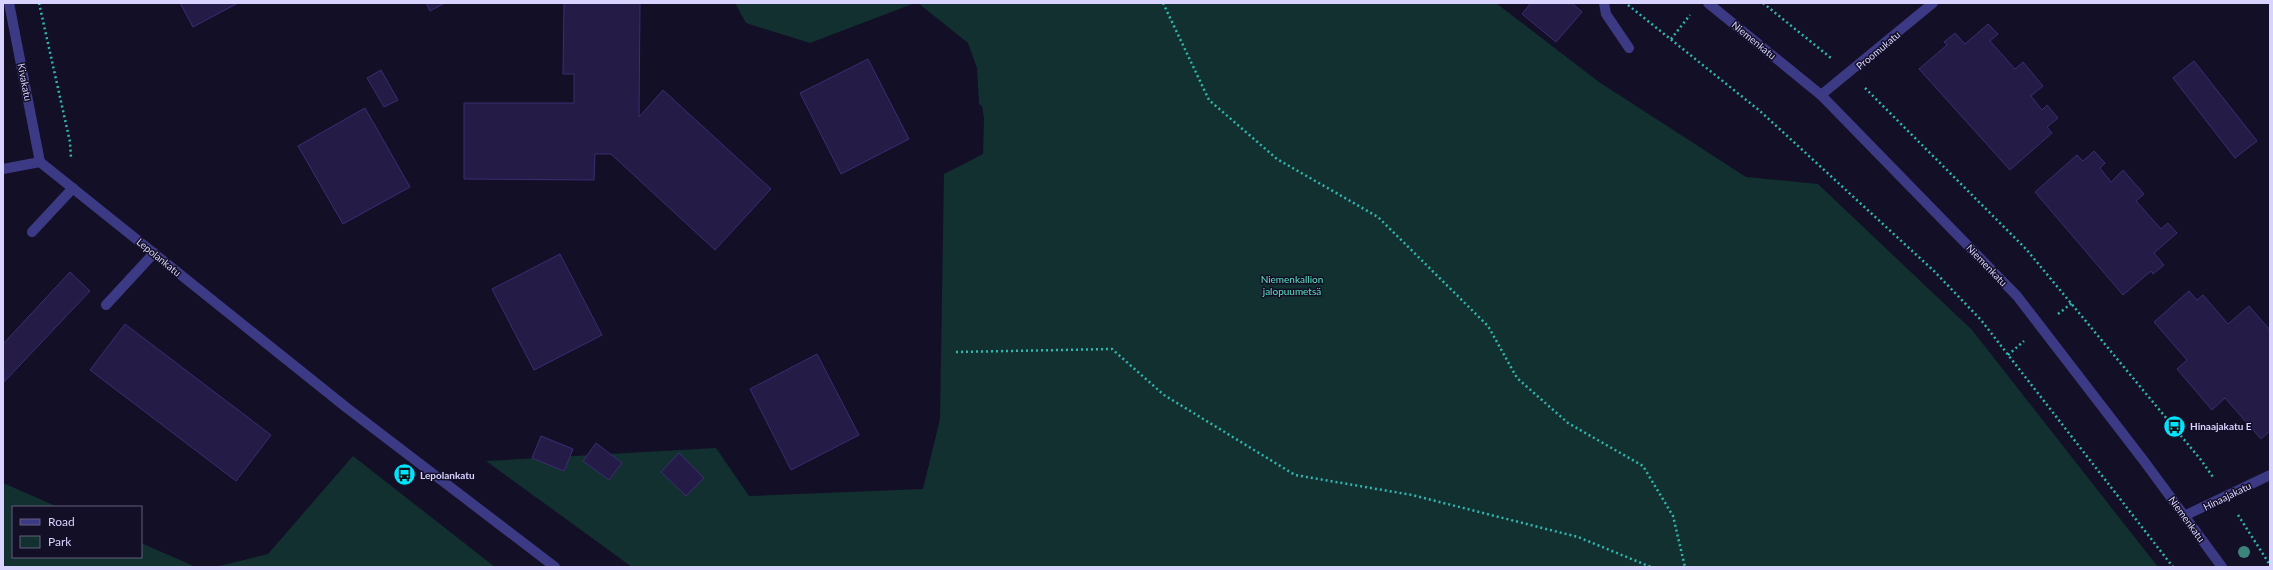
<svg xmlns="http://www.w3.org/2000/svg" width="2273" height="570" font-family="Lato,sans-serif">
<rect width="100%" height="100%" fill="#130f26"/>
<g fill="#12302f">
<path d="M 735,3 L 915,3 L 810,43 L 746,23 Z"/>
<path d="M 918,3 L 1496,3 L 1599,82 L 1746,177 L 1818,184 L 1972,330 L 2158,567 L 632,567 L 486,461 L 716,448 L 749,496 L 923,489 L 940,419 L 944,174 L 983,154 L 984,119 L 982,106 L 979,104 L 977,68 L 968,43 Z"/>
<path d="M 353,456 L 495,567 L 215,567 L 268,554 Z"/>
<path d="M 3,483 L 58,507 L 13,507 L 13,557 L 141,557 L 141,543 L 196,567 L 7,567 L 3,564 Z"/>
</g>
<g fill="#241b47" stroke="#3b2d73">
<path d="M 180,3 L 238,3 L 193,27 Z"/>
<path d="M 426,3 L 445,3 L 430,11 Z"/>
<path d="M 564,3 L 640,3 L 639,117 L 663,90 L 771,189 L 715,250 L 611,154 L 595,154 L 594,180 L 464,179 L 464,103 L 574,103 L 574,74 L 563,74 Z"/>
<path d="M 1531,3 L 1572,3 L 1582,12 L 1556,42 L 1522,14 Z"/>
<path d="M 1988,24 L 1998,34 L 1990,41 L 2015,69 L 2023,62 L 2043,86 L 2031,96 L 2042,110 L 2047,105 L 2058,118 L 2047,127 L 2052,133 L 2010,170 L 1919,69 L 1947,45 L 1944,42 L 1955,33 L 1965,44 Z"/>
<path d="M 868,59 L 909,139 L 841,174 L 800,93 Z"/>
<path d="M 2194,61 L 2257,141 L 2235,158 L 2173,78 Z"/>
<path d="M 381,70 L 398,100 L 384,107 L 367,78 Z"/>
<path d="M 365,108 L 410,187 L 343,224 L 298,146 Z"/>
<path d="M 2094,151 L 2105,163 L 2100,168 L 2111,182 L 2123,170 L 2144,194 L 2136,201 L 2161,229 L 2168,223 L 2177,233 L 2154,253 L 2164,265 L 2153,274 L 2151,271 L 2123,295 L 2035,192 L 2077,155 L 2083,161 Z"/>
<path d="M 560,254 L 602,335 L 534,370 L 492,289 Z"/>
<path d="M 70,272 L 90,291 L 4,382 L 3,344 Z"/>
<path d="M 2189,291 L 2197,300 L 2203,295 L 2228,324 L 2249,306 L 2270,330 L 2270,431 L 2261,439 L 2225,398 L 2212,410 L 2177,369 L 2187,360 L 2154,322 Z"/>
<path d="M 125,324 L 271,435 L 236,481 L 90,370 Z"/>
<path d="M 817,354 L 859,435 L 791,470 L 750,389 Z"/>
<path d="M 541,436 L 573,449 L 564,471 L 532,458 Z"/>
<path d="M 596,443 L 622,463 L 609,480 L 583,461 Z"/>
<path d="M 679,453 L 704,478 L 686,496 L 661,472 Z"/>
</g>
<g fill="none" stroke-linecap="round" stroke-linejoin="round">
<g stroke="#2fb8b0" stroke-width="2.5" stroke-dasharray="2 3" stroke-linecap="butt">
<path d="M 39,3 L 70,142 L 71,158"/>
<path d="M 1163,3 L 1209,100 L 1277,159 L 1378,217 L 1488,326 L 1517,378 L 1568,423 L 1643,466 L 1673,516 L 1685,567"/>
<path d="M 1763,3 L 1831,58"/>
<path d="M 1628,5 L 1760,111 L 1934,271 L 1981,320 L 2173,567"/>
<path d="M 1671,39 L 1690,15"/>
<path d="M 1865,88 L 2026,249 L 2201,460 L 2213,477"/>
<path d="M 2058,314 L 2072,303"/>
<path d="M 956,352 L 1112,349 L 1164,395 L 1295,475 L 1412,495 L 1578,537 L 1651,567"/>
<path d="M 2008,355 L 2024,341"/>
<path d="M 2238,515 L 2270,565"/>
</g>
<g stroke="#3d3a85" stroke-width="10">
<path d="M 9,3 L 40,162"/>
<path d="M 1604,3 L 1606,14 L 1629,48"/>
<path d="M 1708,3 L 1821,95 L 2017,296 L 2144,461 L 2222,567"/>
<path d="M 1821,95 L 1933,3"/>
<path d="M 3,169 L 40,162 L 347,408 L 555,567"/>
<path d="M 32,232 L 73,188"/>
<path d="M 106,305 L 154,253"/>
<path d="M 2184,516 L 2270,475"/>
</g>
</g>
<circle fill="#3d827b" cx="2244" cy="552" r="6"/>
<defs>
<symbol id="bus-disc" viewBox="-11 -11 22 22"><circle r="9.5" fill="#00e5ff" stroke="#130f26"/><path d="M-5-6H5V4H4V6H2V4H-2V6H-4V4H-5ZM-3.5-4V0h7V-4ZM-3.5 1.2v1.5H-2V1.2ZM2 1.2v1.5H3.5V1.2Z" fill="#111"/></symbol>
</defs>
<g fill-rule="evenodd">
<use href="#bus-disc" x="2162" y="414" width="25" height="25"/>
<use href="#bus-disc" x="392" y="462" width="25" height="25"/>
</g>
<g text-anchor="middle" stroke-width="3" stroke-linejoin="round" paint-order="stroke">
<g font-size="10" fill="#d9d4ff" stroke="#130f26">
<text transform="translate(1754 40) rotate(39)" y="4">Niemenkatu</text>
<text transform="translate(1878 50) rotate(-40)" y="4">Proomukatu</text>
<text transform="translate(25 82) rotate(79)" y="4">Kivakatu</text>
<text transform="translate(159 257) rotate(39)" y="4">Lepolankatu</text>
<text transform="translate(1987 265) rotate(46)" y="4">Niemenkatu</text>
<text transform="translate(2227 496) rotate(-26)" y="4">Hinaajakatu</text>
<text transform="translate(2187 519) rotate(54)" y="4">Niemenkatu</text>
</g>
<g font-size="10" fill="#5fe0c0" stroke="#130f26">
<text x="1292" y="283">Niemenkallion<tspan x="1292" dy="12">jalopuumetsä</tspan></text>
</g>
<g font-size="10" font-weight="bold" fill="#d9d4ff" stroke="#130f26" text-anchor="start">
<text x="2190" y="430">Hinaajakatu E</text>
<text x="420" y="479">Lepolankatu</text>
</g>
</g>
<rect width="2273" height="570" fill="none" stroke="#d9d4ff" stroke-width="8"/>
<rect x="12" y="506" width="130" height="52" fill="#130f26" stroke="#625e7d"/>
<rect x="20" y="519" width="20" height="6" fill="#3d3a85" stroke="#625e7d"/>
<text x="48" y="526" font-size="12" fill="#d9d4ff">Road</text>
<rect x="20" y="536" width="20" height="12" fill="#12302f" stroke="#625e7d"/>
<text x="48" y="546" font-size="12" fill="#d9d4ff">Park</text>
</svg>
